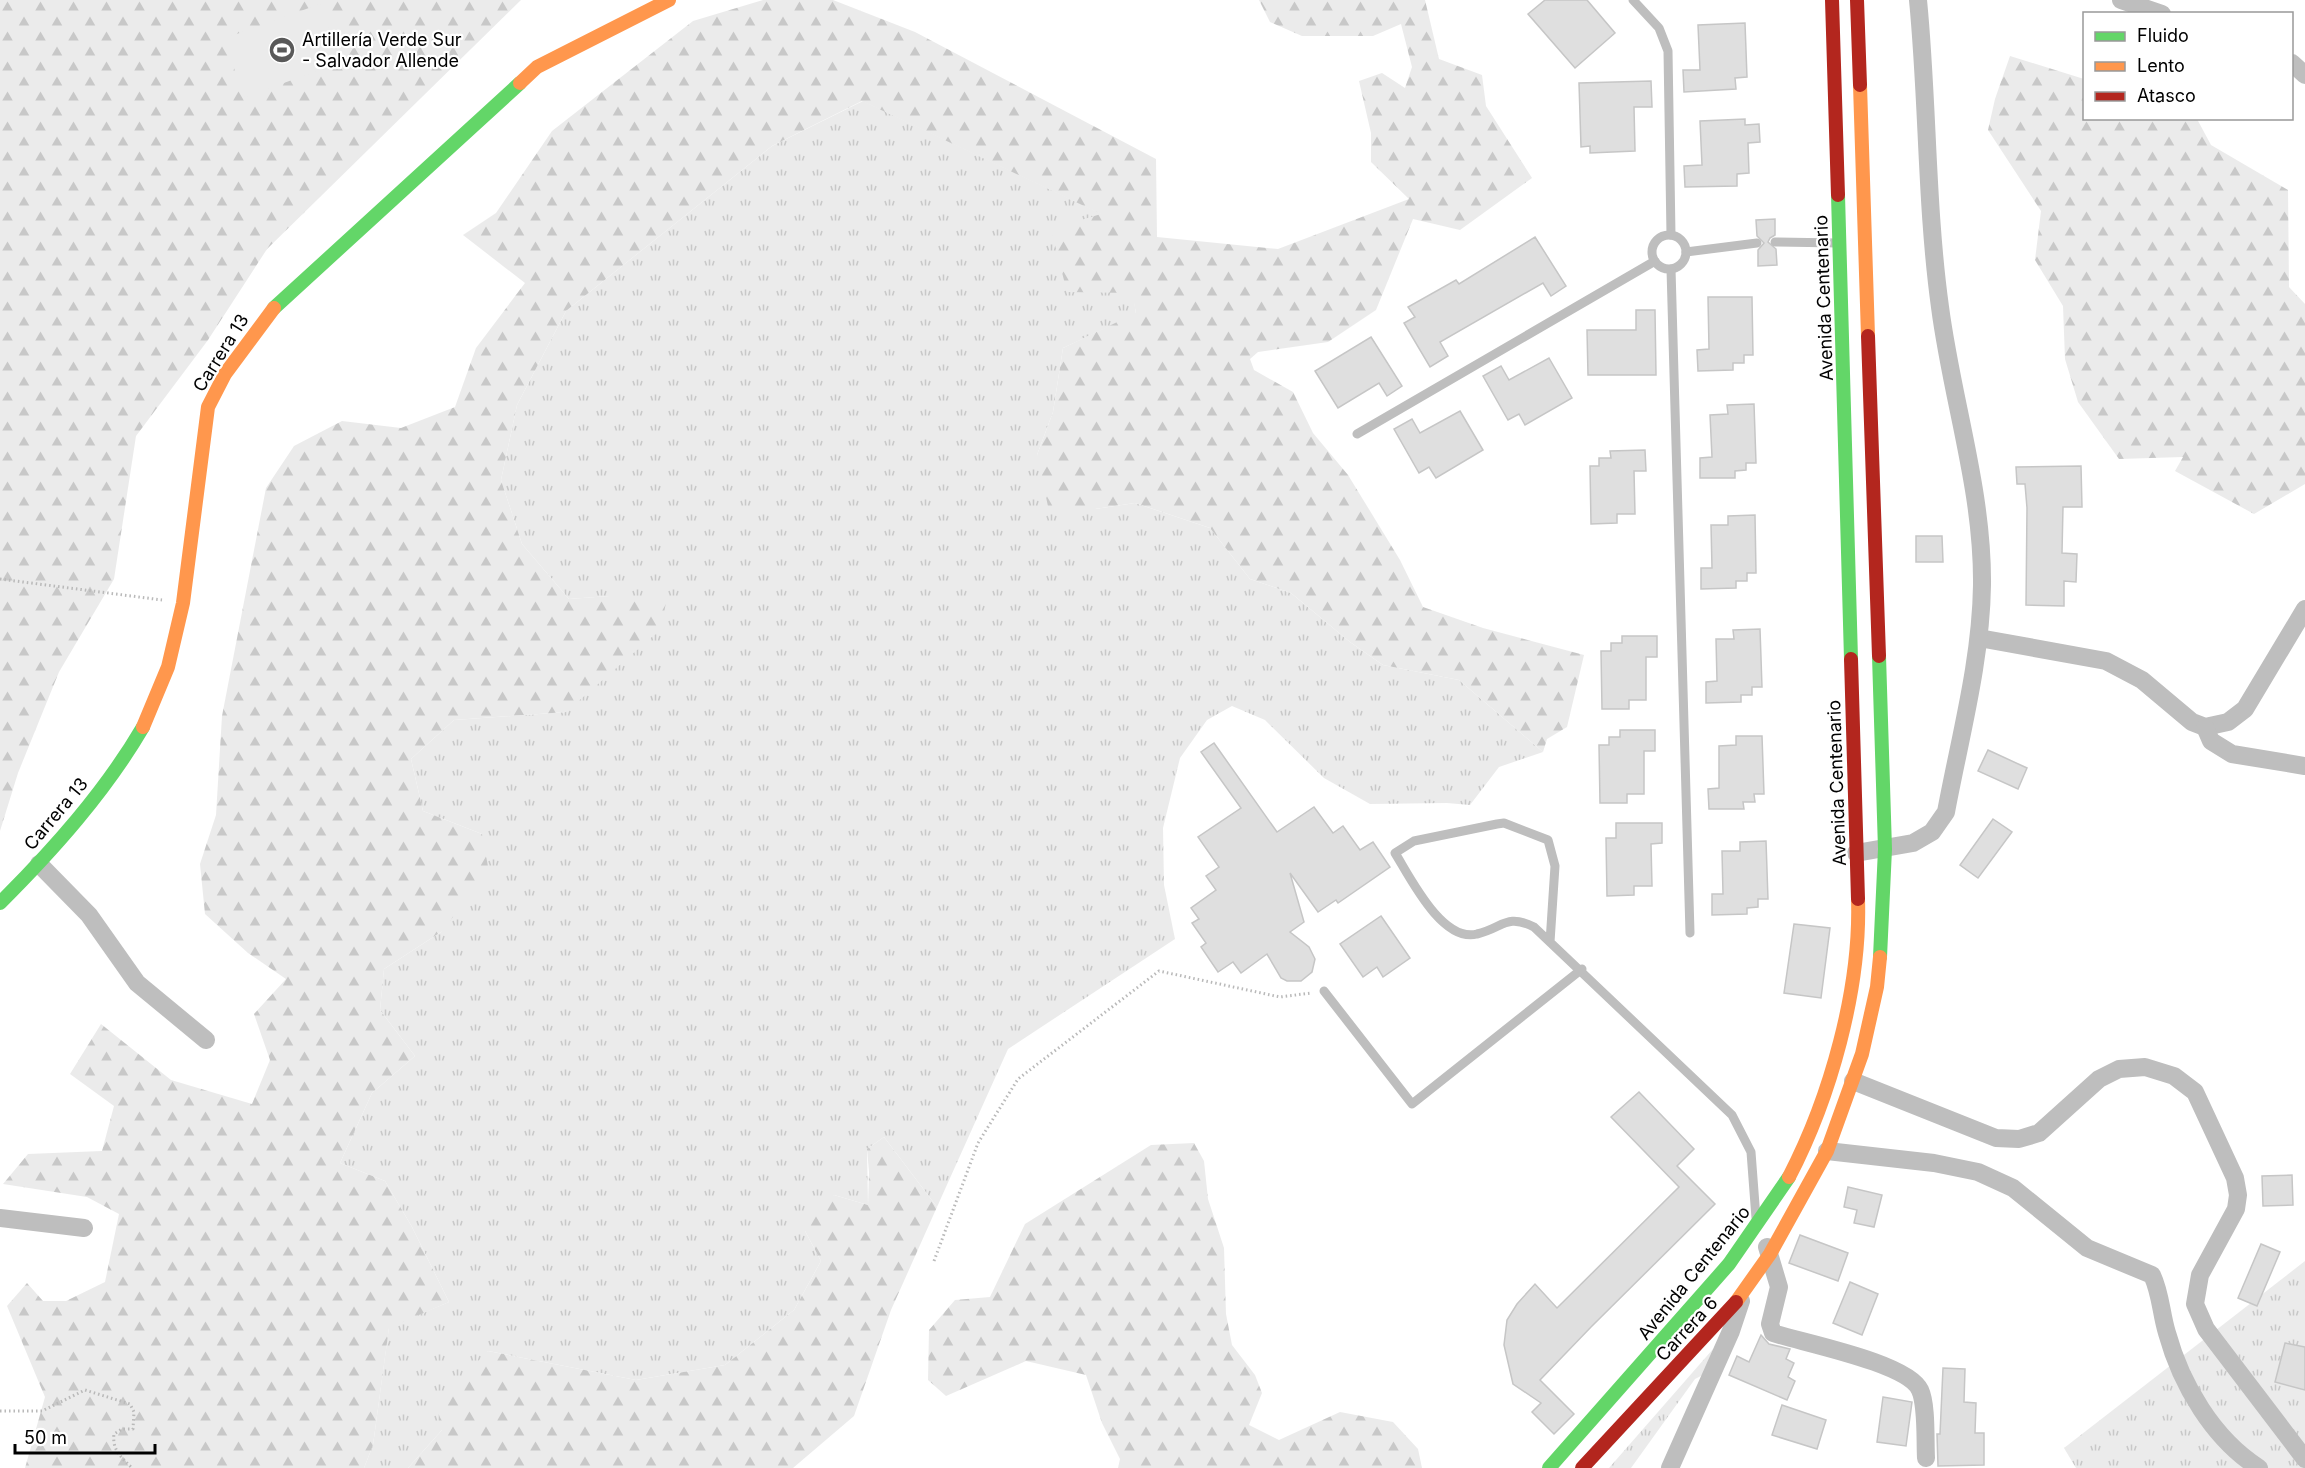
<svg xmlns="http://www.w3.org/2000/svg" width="2305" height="1468" font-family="Inter,sans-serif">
<defs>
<pattern id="grass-tufts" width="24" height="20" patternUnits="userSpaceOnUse" patternTransform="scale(1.5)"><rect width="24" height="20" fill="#ebebeb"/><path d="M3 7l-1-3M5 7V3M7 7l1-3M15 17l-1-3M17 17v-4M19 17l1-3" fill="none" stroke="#c8c8c8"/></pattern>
<pattern id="forest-firs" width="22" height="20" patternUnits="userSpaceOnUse" patternTransform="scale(1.5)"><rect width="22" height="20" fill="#ebebeb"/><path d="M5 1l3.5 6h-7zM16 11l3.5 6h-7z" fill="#c8c8c8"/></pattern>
</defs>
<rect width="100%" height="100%" fill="#fff"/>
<g fill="url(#grass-tufts)">
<path d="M 863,101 L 1102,214 L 1133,293 L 1136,314 L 1063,348 L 1053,412 L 1037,455 L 1095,509 L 1135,503 L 1210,528 L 1250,579 L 1291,593 L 1350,642 L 1383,665 L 1459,680 L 1543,752 L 1499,767 L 1470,805 L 1447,803 L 1370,804 L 1324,778 L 1265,720 L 1232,706 L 1207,720 L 1180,758 L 1163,828 L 1164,885 L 1175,939 L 1008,1049 L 937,1207 L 884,1137 L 867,1149 L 868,1205 L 834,1195 L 805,1231 L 821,1261 L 794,1310 L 725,1365 L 636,1380 L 488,1351 L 442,1430 L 408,1468 L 364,1468 L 373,1445 L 389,1327 L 449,1302 L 412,1227 L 385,1181 L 340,1163 L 372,1093 L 415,1056 L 380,1010 L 384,969 L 441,932 L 482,834 L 423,811 L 411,759 L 454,720 L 566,712 L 610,596 L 569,599 L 522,544 L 501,480 L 517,405 L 566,311 L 772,146 Z"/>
<path d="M 2305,1261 L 2305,1468 L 2076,1468 L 2064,1448 Z"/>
<path d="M 1713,1349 L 1709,1372 L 1695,1379 L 1631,1468 L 1609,1468 Z"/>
</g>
<g fill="url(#forest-firs)">
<path d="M 0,0 L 521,0 L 267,249 L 208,340 L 136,436 L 114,579 L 59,672 L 18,773 L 0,831 Z"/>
<path d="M 763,0 L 833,0 L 915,32 L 1156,159 L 1157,237 L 1278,249 L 1409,199 L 1371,162 L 1371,133 L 1359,81 L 1382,73 L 1405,88 L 1412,67 L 1401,24 L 1373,36 L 1302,36 L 1270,22 L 1259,0 L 1425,0 L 1439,59 L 1482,75 L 1486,106 L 1532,178 L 1460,230 L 1413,219 L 1376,310 L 1328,342 L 1258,352 L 1250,359 L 1254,370 L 1293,392 L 1313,433 L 1348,475 L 1400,560 L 1423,607 L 1483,628 L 1584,655 L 1567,727 L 1547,739 L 1543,752 L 1459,680 L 1383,665 L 1350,642 L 1291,593 L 1250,579 L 1210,528 L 1135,503 L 1095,509 L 1049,511 L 1037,455 L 1053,412 L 1063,348 L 1136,313 L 1132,293 L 1067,292 L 1051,229 L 1101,214 L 862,101 L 772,146 L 566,311 L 517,405 L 501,480 L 522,544 L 569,599 L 609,596 L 667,597 L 661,629 L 566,712 L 454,720 L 411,759 L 423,811 L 482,834 L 489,872 L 441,932 L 384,969 L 380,1010 L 415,1056 L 372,1093 L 340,1163 L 385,1181 L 412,1227 L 449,1302 L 389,1328 L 373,1445 L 364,1468 L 25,1468 L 45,1397 L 7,1306 L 27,1283 L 43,1301 L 66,1301 L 105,1282 L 119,1214 L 87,1197 L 3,1184 L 28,1154 L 102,1151 L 114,1106 L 70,1074 L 101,1024 L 171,1080 L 252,1104 L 270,1060 L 254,1014 L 286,979 L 248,953 L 205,914 L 200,864 L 216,815 L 222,716 L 266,488 L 294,446 L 342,421 L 401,428 L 455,407 L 476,348 L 525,283 L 463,235 L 496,213 L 552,131 L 693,21 Z"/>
<path d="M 2010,56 L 2084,79 L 2084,118 L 2197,119 L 2211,145 L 2288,190 L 2289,287 L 2305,304 L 2305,484 L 2254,514 L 2175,471 L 2183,457 L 2119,459 L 2078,402 L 2065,359 L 2063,306 L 2035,260 L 2041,211 L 1988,130 L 1995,99 Z"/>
<path d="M 884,1137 L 937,1207 L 891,1310 L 854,1416 L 793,1468 L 408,1468 L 442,1430 L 437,1404 L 488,1351 L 636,1380 L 725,1365 L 794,1310 L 821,1261 L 805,1231 L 806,1208 L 834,1195 L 868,1205 L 869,1172 L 867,1149 Z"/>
<path d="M 1194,1143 L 1204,1161 L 1208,1199 L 1224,1248 L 1226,1314 L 1232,1345 L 1255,1375 L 1262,1393 L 1249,1425 L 1279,1440 L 1340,1412 L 1393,1422 L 1418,1449 L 1422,1468 L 1118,1468 L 1120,1459 L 1102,1423 L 1086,1375 L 1026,1361 L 946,1396 L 928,1380 L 929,1330 L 955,1300 L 990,1297 L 1025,1224 L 1151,1145 Z"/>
</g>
<path fill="#ebebeb" d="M 320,4 L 342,62 L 245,97 L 223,39 Z"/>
<g fill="#dfdfdf" stroke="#c6c6c6" stroke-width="1.5">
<path d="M 1545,0 L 1587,0 L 1615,33 L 1575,68 L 1528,14 Z"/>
<path d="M 1745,23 L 1747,77 L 1735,78 L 1736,89 L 1684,92 L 1683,70 L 1700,70 L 1698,25 Z"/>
<path d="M 1651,81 L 1652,107 L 1634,107 L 1635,151 L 1590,153 L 1590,146 L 1581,147 L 1579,83 Z"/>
<path d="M 1745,119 L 1745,125 L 1759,124 L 1760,142 L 1748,143 L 1749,173 L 1737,174 L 1737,186 L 1685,187 L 1684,166 L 1702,165 L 1700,121 Z"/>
<path d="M 1775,219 L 1775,235 L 1770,238 L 1768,242 L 1776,249 L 1777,265 L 1758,266 L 1758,250 L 1764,243 L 1757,236 L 1756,220 Z"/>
<path d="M 1535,237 L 1566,286 L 1551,296 L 1543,283 L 1440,342 L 1448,356 L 1430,367 L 1404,323 L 1415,317 L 1408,307 L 1456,280 L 1459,284 Z"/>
<path d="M 1708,297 L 1752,297 L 1753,355 L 1744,355 L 1744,363 L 1733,363 L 1733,370 L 1698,371 L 1697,350 L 1709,349 Z"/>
<path d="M 1636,310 L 1655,310 L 1656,375 L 1588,375 L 1587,330 L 1636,330 Z"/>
<path d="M 1371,337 L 1402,386 L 1387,396 L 1379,383 L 1338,408 L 1315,371 Z"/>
<path d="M 1549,358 L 1572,398 L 1525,425 L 1519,414 L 1508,420 L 1483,376 L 1501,366 L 1509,380 Z"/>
<path d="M 1754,404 L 1756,463 L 1746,463 L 1746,470 L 1735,471 L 1735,478 L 1700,478 L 1700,458 L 1712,457 L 1710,415 L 1728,414 L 1727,405 Z"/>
<path d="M 1460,411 L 1483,450 L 1436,478 L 1429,467 L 1419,473 L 1394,429 L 1412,419 L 1420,433 Z"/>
<path d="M 1645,450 L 1646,471 L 1634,471 L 1635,514 L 1617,514 L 1617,523 L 1591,524 L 1590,466 L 1599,466 L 1599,458 L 1611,458 L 1610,451 Z"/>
<path d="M 2081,466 L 2082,507 L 2063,507 L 2062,553 L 2077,554 L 2076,582 L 2064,581 L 2064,606 L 2026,605 L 2027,508 L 2025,484 L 2017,484 L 2016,467 Z"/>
<path d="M 1755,515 L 1756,573 L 1747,573 L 1747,581 L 1736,581 L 1736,588 L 1701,589 L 1701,568 L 1712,568 L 1711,525 L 1728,525 L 1728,516 Z"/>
<path d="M 1916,536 L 1942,536 L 1943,562 L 1916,562 Z"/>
<path d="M 1760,629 L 1762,687 L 1752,687 L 1752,695 L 1741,695 L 1741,702 L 1706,703 L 1706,682 L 1717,681 L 1716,639 L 1734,639 L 1733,630 Z"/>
<path d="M 1622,636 L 1657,636 L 1657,657 L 1646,657 L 1646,700 L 1629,700 L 1629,709 L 1602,709 L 1601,651 L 1611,651 L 1611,643 L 1622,643 Z"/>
<path d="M 1620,730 L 1655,730 L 1655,751 L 1644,751 L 1644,794 L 1627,794 L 1627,803 L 1600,803 L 1599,745 L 1609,745 L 1609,737 L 1620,737 Z"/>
<path d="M 1736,736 L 1762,736 L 1764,794 L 1754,794 L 1755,802 L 1743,802 L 1744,809 L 1709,809 L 1708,789 L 1719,788 L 1719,746 L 1736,745 Z"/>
<path d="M 1214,743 L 1277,832 L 1314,807 L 1333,833 L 1343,826 L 1360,850 L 1373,842 L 1390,867 L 1338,903 L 1336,900 L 1318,912 L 1290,873 L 1304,922 L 1290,932 L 1309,947 L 1315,959 L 1312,972 L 1301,981 L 1287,981 L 1281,978 L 1267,954 L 1241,973 L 1233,962 L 1218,972 L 1201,947 L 1206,943 L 1192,923 L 1199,919 L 1191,908 L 1216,890 L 1206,876 L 1219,867 L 1198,837 L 1241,808 L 1201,752 Z"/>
<path d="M 1988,750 L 2027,768 L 2018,789 L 1978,771 Z"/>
<path d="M 1993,819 L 2012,832 L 1978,878 L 1960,865 Z"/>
<path d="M 1616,823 L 1662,823 L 1662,843 L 1651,844 L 1652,886 L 1634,886 L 1634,895 L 1607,896 L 1606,838 L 1616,838 Z"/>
<path d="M 1766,841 L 1768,899 L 1758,899 L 1758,907 L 1747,908 L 1747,914 L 1712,915 L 1712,894 L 1723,894 L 1722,851 L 1740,851 L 1740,842 Z"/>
<path d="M 1381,916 L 1410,958 L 1383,977 L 1377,967 L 1363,977 L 1340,944 Z"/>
<path d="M 1794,924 L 1830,928 L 1821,998 L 1784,993 Z"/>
<path d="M 1639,1092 L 1694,1149 L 1677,1166 L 1715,1204 L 1591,1327 L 1540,1380 L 1574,1414 L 1554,1434 L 1532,1412 L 1541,1403 L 1513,1384 L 1504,1345 L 1507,1320 L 1517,1304 L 1535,1284 L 1557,1308 L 1679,1187 L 1611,1117 Z"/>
<path d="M 2292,1175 L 2293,1205 L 2263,1206 L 2262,1176 Z"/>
<path d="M 1848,1187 L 1882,1195 L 1874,1227 L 1854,1223 L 1857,1210 L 1844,1207 Z"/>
<path d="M 1800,1235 L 1848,1253 L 1838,1281 L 1789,1263 Z"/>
<path d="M 2261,1244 L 2280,1252 L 2257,1306 L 2238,1298 Z"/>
<path d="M 1850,1282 L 1878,1294 L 1862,1335 L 1833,1323 Z"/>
<path d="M 1761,1335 L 1769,1344 L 1790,1349 L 1786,1359 L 1794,1363 L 1788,1377 L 1795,1381 L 1787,1400 L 1729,1375 L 1737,1356 L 1749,1362 Z"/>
<path d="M 2285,1343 L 2305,1347 L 2305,1390 L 2275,1382 Z"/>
<path d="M 1943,1368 L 1965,1369 L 1964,1402 L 1976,1403 L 1975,1433 L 1984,1433 L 1984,1465 L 1938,1466 L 1937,1434 L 1940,1434 Z"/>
<path d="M 1883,1397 L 1912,1402 L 1906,1446 L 1877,1442 Z"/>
<path d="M 1782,1405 L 1826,1420 L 1817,1449 L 1772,1435 Z"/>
</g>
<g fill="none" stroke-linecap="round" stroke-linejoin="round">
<g stroke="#b9b9b9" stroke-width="3" stroke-dasharray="1.5 3" stroke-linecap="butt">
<path d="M 0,579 L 162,600"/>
<path d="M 934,1261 L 978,1143 L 1018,1079 L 1159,971 L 1280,997 L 1311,993"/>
<path d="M 0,1411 L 42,1411 L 85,1390 L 130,1404 L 134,1412 L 133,1429 L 122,1429 L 114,1434 C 112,1450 121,1457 132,1468"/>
</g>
<g stroke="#bebebe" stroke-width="9">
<path d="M 1633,0 L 1659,28 L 1668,51 L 1671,235"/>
<circle cx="1669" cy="252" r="17"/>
<path d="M 1775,242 L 1838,243"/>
<path d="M 1686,252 L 1757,243"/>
<path d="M 1671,269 L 1690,933"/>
<path d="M 1357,434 L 1655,261"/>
<path d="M 1550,942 L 1555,866 L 1548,840 L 1504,823 L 1497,824 L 1414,841 L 1395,853 C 1410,877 1442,943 1477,934 C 1503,928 1506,913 1534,927 L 1732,1115 L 1751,1152 L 1756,1218"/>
<path d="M 1324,991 L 1412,1104 L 1582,969"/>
</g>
<g stroke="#bebebe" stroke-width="18">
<path d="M 2121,0 L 2162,14"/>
<path d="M 2292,63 L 2305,75"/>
<path d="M 1979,638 L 2106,661 L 2142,680 L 2192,722 L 2205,727 L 2228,722 L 2245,709 L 2305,609"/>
<path d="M 2205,727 L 2211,741 L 2232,754 L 2305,766"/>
<path d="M 1856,853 L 1913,843 L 1932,832 L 1946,812 C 1960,737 1981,661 1982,585 C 1983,490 1952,400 1940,307 C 1926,205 1928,102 1918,0"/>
<path d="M 39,864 L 89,915 L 137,983 L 206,1040"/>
<path d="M 1853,1081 L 1996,1138 L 2019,1139 L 2039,1133 L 2099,1079 L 2119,1069 L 2145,1067 L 2174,1076 L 2195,1092 L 2235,1178 L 2238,1195 L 2236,1209 L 2200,1275 L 2195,1304 L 2206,1329 L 2305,1459"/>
<path d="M 1827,1151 L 1934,1163 L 1978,1172 L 2013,1188 L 2087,1248 L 2152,1275 C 2161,1294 2161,1314 2167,1333 C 2181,1384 2213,1439 2259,1468"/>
<path d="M 0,1218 L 84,1228"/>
<path d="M 1767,1247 L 1779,1287 L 1770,1324 L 1773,1333 C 1804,1343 1908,1363 1920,1390 C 1927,1405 1925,1440 1926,1458"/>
<path d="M 1670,1468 L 1731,1331 L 1741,1301"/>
</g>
<g stroke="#63d668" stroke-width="14">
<path d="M 1838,195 L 1851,659"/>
<path d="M 274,308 L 520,83"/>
<path d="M 1879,656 L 1885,849 L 1880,957"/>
<path d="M 0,903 C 53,850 105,792 143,727"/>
<path d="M 1549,1468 L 1729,1264 L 1789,1177"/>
</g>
<g stroke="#ff974d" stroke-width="14">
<path d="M 520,83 L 537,67 L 669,0"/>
<path d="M 1860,85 L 1868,336"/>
<path d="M 143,727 L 168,667 L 183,603 L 208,407 L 225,374 L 274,308"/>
<path d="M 1789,1177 C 1830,1098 1861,989 1858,899"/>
<path d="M 1736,1302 L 1770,1254 L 1827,1151 L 1862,1054 L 1877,987 L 1880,957"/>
</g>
<g stroke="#b3261e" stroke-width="14">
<path d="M 1832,0 L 1838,195"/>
<path d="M 1857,0 L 1860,85"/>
<path d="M 1868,336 L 1879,656"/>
<path d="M 1851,659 L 1858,899"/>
<path d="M 1582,1468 L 1736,1302"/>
</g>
</g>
<defs>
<symbol id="stadium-disc" viewBox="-11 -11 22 22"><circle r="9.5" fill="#595959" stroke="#fff"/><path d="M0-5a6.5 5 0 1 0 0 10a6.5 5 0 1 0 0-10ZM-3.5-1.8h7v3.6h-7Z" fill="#fff"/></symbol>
</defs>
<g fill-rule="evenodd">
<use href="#stadium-disc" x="267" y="35" width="30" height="30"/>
</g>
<g text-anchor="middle" stroke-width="4.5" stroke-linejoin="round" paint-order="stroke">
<g font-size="18" fill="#000" stroke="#fff" text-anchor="start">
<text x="302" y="46">Artillería Verde Sur<tspan x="302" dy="21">- Salvador Allende</tspan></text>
</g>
<g font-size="18" fill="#000" stroke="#fff">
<text transform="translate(1824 298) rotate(-92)" y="6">Avenida Centenario</text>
<text transform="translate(221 353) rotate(-58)" y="6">Carrera 13</text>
<text transform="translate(1837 783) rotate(-92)" y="6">Avenida Centenario</text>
<text transform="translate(56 814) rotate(-50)" y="6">Carrera 13</text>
<text transform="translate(1694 1273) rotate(-51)" y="6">Avenida Centenario</text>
<text transform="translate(1687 1329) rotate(-47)" y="6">Carrera 6</text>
</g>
</g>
<rect x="2083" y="12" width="210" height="108" fill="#ffffff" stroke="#999999" stroke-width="1.5"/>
<rect x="2095" y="32" width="30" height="9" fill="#63d668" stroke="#999999" stroke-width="1.5"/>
<text x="2137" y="42" font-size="18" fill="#000000">Fluido</text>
<rect x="2095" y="62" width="30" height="9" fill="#ff974d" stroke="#999999" stroke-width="1.5"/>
<text x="2137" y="72" font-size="18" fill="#000000">Lento</text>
<rect x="2095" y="92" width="30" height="9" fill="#b3261e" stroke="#999999" stroke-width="1.5"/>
<text x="2137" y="102" font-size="18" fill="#000000">Atasco</text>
<path d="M15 1444v9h140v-9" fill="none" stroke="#000000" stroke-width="3"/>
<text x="24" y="1444" font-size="18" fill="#000000" stroke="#ffffff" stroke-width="4.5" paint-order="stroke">50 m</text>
</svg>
